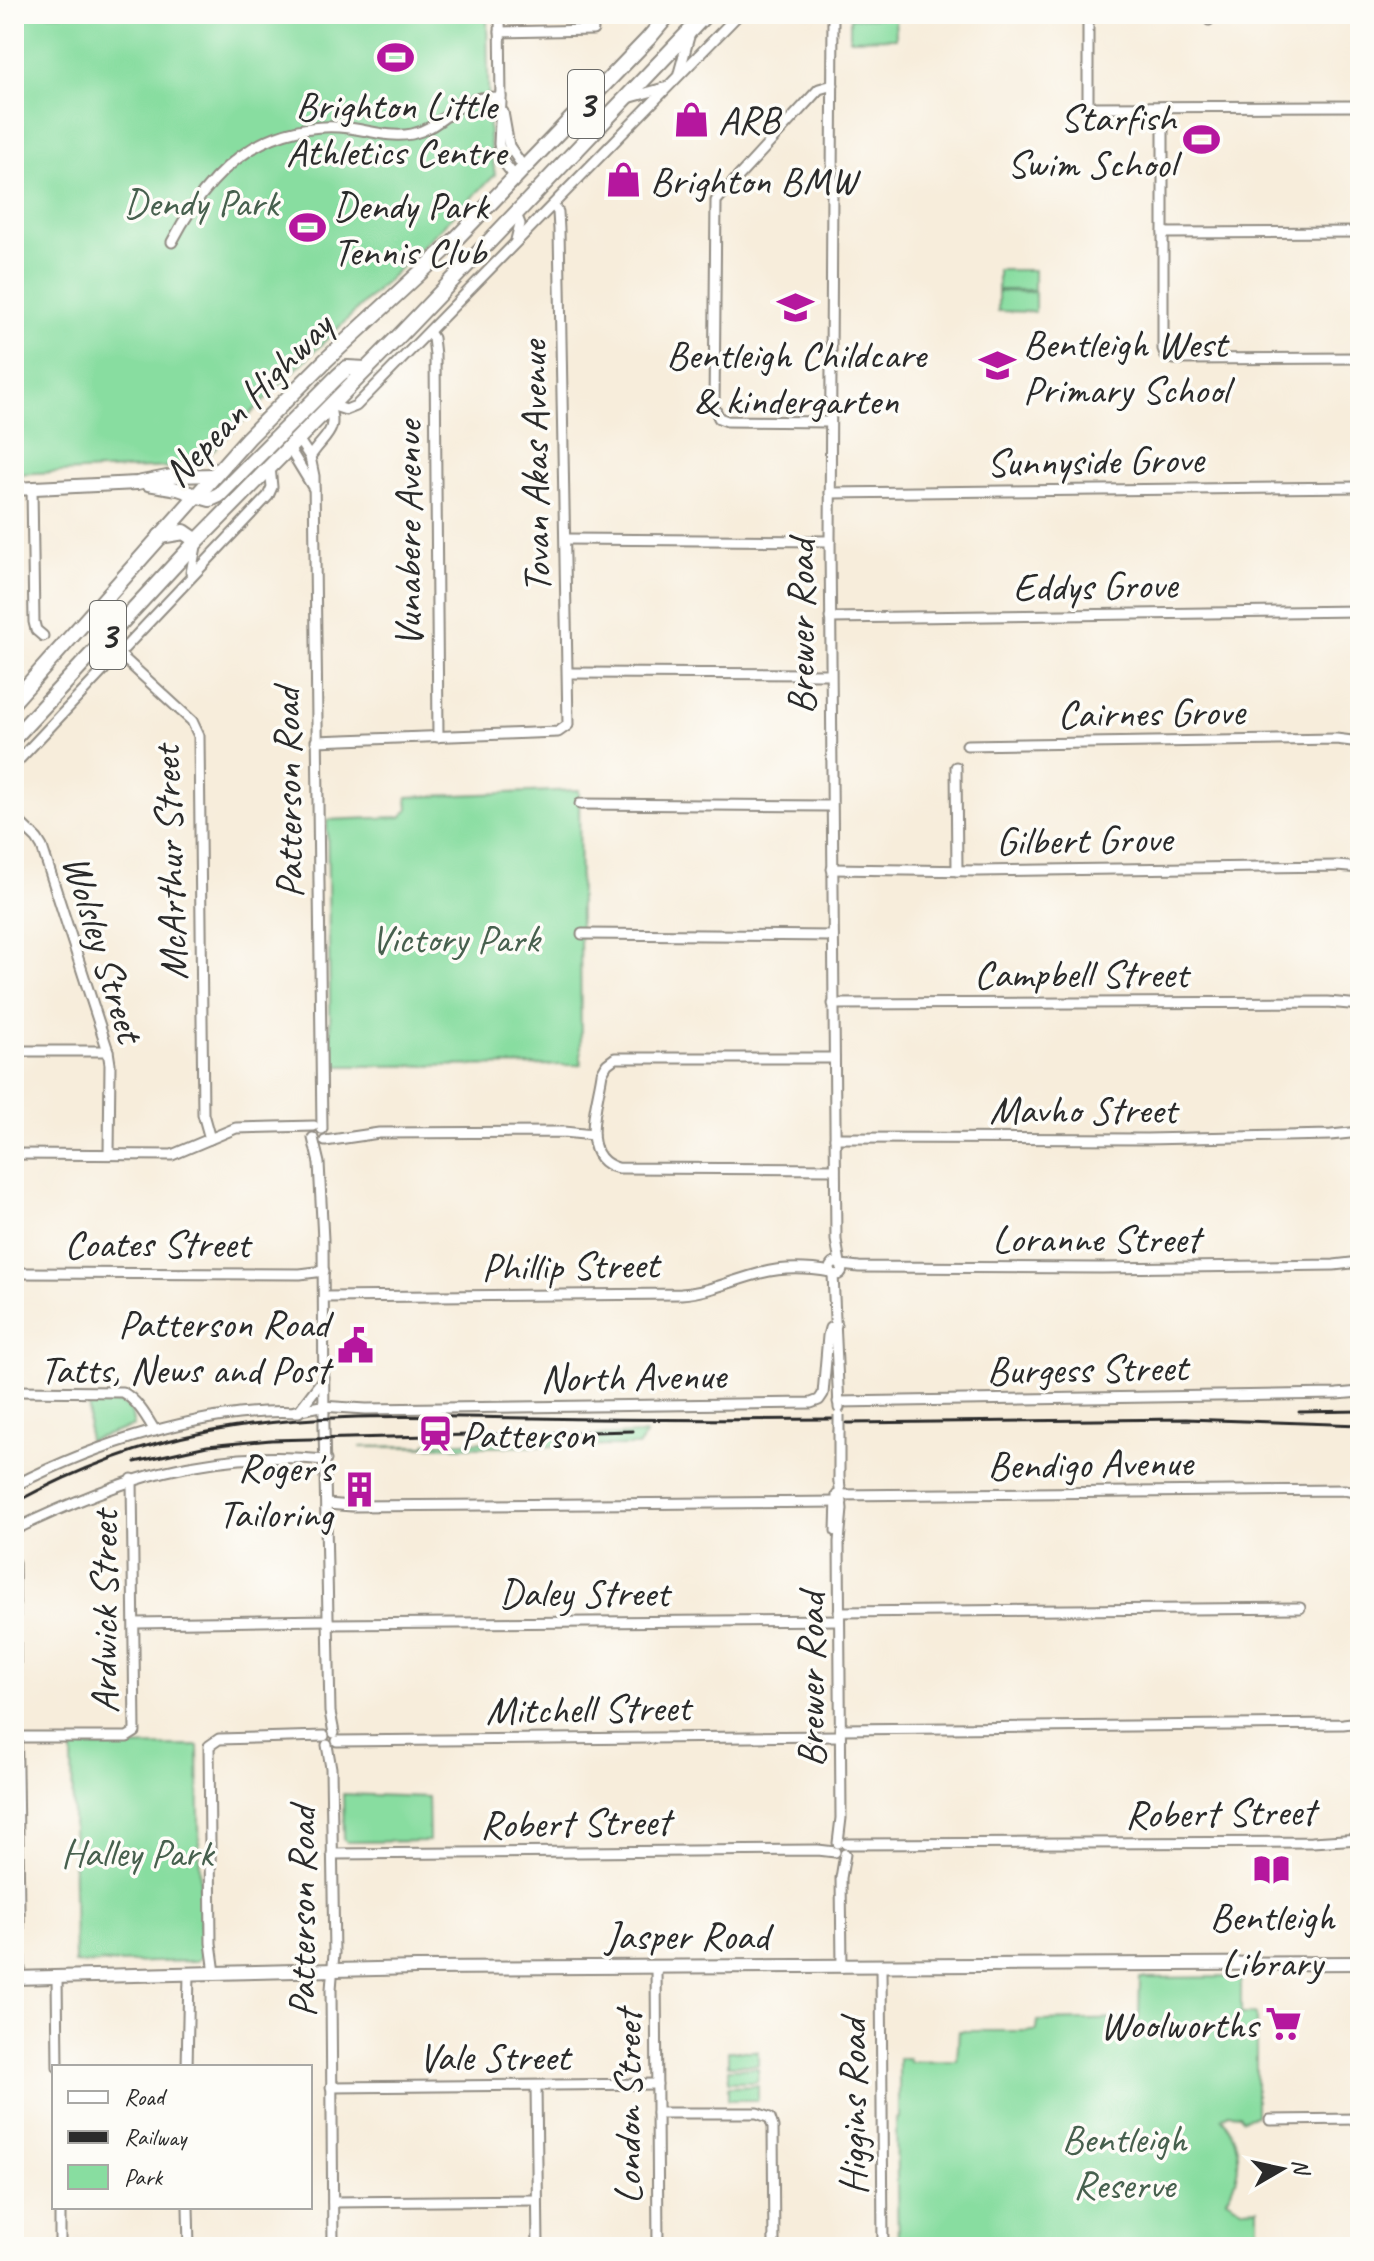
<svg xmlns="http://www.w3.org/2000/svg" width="1374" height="2261" font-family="Caveat,sans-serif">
<rect width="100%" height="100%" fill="#fdfcf7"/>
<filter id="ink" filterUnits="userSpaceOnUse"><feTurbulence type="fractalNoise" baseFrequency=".0125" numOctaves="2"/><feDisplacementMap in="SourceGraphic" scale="16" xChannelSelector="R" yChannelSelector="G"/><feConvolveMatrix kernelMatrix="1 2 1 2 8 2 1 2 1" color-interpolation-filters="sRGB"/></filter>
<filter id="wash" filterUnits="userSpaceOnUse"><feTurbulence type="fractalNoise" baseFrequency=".006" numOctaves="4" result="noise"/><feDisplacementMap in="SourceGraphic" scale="32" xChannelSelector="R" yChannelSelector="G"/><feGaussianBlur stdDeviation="1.8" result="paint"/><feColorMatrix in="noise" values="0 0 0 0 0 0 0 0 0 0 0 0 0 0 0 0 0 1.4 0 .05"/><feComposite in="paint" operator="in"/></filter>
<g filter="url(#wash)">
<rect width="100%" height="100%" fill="#f7eddb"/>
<g fill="#88dda0" stroke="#5a8466" stroke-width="2">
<path d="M 14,14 L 487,14 L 489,136 L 495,175 L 197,466 L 14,474 Z"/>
<path d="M 895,17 L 896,38 L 850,39 L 850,18 Z"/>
<rect x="998" y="270" width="36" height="20"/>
<path d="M 998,291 L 1035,292 L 1035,312 L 998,311 Z"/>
<path d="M 579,790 L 581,1065 L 331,1066 L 327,820 L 401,817 L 408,810 L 407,797 Z"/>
<path d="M 89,1401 L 121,1403 L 131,1412 L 134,1426 L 88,1441 Z"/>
<path d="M 646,1434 L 639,1446 L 360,1447 L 426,1446 L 427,1443 L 526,1440 L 527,1437 Z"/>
<path d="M 198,1746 L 201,1957 L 197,1961 L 75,1964 L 72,1747 Z"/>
<path d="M 343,1794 L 428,1797 L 429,1841 L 346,1842 L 344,1839 Z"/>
<path d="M 1241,1977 L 1241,2014 L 1256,2014 L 1256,2116 L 1243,2119 L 1240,2114 L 1228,2113 L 1222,2118 C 1243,2143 1243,2172 1226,2199 L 1244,2209 L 1258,2208 L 1258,2247 L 898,2247 L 896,2118 L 899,2118 L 899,2058 L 909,2058 L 910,2062 L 957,2061 L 959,2031 L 1036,2031 L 1037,2021 L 1139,2019 L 1140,1978 Z"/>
<rect x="728" y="2051" width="30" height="14"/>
<path d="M 758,2068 L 758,2082 L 728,2082 L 728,2069 Z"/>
<path d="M 758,2086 L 758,2100 L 728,2100 L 728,2087 Z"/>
</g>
</g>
<g filter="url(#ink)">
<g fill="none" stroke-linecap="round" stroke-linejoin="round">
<defs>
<g id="minor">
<path d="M 500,14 L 501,101 L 499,144 L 502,160 L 515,177"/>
<path d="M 833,14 L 830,541 L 836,1240 L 840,1263"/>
<path d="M 1088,14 L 1088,107 L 1360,106"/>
<path d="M 1208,14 L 1209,20"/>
<path d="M 500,32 L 593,30"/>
<path d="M 679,73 L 690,33"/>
<path d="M 628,98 L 664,88"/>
<path d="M 1163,107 L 1163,349 L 1166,357 L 1174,359 L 1360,358"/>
<path d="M 503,112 L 509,146 L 524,168"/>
<path d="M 1163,233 L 1360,232"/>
<path d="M 516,240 L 520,224 L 516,214"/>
<path d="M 172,242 C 206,176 258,123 339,127 C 364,128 387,139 412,134 C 436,129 449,110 471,101 C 480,97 491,97 501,97"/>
<path d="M 429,332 L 433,338 L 435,355 L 438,737"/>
<path d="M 331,405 L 346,410 L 356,406 L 739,14"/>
<path d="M 830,422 L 727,421 L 719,418 L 714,407 L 716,201 L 819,89 L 833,85"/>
<path d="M 298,439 L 310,457 L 314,476 L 322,1129"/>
<path d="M 289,448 L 314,489"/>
<path d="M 310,457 C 323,436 339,433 329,406"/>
<path d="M 32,488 L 34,622 L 36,630 L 43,636"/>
<path d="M 830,493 L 1360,487"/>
<path d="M 566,539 L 830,541"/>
<path d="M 191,573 L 197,541"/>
<path d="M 830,618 L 1360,611"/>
<path d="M 118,653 L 192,721 L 199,736 L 203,1114 L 210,1139"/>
<path d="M 568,673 L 830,674"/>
<path d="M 316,741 L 558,732 L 568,725 L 559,230 L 558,212 L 553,205"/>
<path d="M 967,745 L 1336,739 L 1360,742"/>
<path d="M 14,765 L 268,496 L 272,487 L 270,467"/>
<path d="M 956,767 L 957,871"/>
<path d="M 580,804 L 831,806"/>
<path d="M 14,817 L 37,839 L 42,847 L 108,1051 L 110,1064 L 109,1154"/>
<path d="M 832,869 L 979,871 L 1337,866 L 1360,868"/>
<path d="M 582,934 L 833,936"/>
<path d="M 833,1004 L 1328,1002 L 1360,1005"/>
<path d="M 14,1051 L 108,1051"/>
<path d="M 834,1058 L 615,1058 L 607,1064 L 602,1073 C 598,1103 577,1158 618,1168 L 835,1169"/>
<path d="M 313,1138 L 319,1163 L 323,1240 L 324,1427 L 330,1712 L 334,1733"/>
<path d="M 835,1138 L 1147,1139 L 1331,1135 L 1360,1132"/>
<path d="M 325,1141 L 379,1133 L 564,1132 L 593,1135"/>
<path d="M 14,1154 L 172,1155 L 236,1128 L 314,1126"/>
<circle cx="836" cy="1269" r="6"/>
<path d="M 841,1265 L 859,1267 L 1102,1268 L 1334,1265 L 1360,1262"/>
<path d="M 14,1273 L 300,1274 L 324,1271"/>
<path d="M 833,1274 L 839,1408"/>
<path d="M 324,1297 L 681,1294 C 709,1292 734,1280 761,1273 C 784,1267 808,1268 831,1272"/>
<path d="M 14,1391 L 122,1392 C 137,1400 146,1416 155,1431"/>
<path d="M 838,1402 L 1337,1394 L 1360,1392"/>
<path d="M 301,1408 L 324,1378"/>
<path d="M 295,1411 L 321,1406 L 366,1409 L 811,1403 L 819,1400 L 823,1394 L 828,1336 L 830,1328 L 836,1325"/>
<path d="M 839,1483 L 839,1432"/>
<path d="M 14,1486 C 95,1444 207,1407 299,1412"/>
<path d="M 837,1495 L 1344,1490 L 1360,1493"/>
<path d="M 327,1504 L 352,1506 L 842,1502"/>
<path d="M 14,1530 C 119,1479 208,1448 326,1460"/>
<path d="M 836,1531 L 837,1497"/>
<path d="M 14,1562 L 20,1978"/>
<path d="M 839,1612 L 1300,1608"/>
<path d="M 136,1623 L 328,1620"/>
<path d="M 328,1624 L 839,1620"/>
<path d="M 840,1729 L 1343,1724 L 1360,1722"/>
<path d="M 17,1737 L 127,1737 L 135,1732 L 132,1479"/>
<path d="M 337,1741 L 840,1736"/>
<path d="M 327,1745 L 331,1768 L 334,1953 L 331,1989 L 333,2247"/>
<path d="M 838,1843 L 841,1818 L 839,1542 L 842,1509 L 839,1479"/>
<path d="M 846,1844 L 1312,1842 L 1360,1839"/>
<path d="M 332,1854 L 818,1850 L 835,1852"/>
<path d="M 656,1967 L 658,2247"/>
<path d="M 842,1967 L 841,1878 L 845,1854"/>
<path d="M 881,1967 L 883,2247"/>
<path d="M 215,1973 L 211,1943 L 209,1746 L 219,1739 L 324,1736"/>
<path d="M 57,1977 L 58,2067"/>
<path d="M 187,2067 L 189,1974"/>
<path d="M 536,2086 L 538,2247"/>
<path d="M 331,2087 L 657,2084"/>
<path d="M 657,2113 L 757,2113 L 770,2118 L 773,2127 L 774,2247"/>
<path d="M 1270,2120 L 1360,2119"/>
<path d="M 333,2202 L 537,2200"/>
<path d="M 60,2207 L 60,2247"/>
<path d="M 188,2207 L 189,2247"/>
</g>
<g id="major">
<path d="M 148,484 L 178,489 L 196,495"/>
<path d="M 14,489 L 137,483 L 172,476 L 215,475"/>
<path d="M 14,1978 L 416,1968 L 1360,1963"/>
</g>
<g id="highway">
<path d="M 196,495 L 210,499 L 219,495 L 338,376 L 347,368 L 366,369"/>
<path d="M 160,536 L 184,532 L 197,541"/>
<path d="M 14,701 L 248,438 L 327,359 L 450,245 L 648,39 L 669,14"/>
<path d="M 14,738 L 197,541 L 403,332 L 706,14"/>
</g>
</defs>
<use href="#minor" stroke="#918c83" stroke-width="13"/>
<use href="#major" stroke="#918c83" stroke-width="16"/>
<use href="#highway" stroke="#918c83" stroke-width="18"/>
<use href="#minor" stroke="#fff" stroke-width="9"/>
<use href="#major" stroke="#fff" stroke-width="12"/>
<use href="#highway" stroke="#fff" stroke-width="14"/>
<g stroke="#2b2b2b" stroke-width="3">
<path d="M 1299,1412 L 1360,1411"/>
<path d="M 847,1423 L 1186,1419 L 1360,1425"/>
<path d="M 135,1462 L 207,1446 L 271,1440 L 633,1431"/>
<path d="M 14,1503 C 75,1470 139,1445 207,1432 C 314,1411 426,1417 534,1418 C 633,1420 732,1420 832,1419"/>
</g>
<defs>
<path id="minor-bridge" d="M 839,1415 L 839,1432"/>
</defs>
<use href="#minor-bridge" stroke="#918c83" stroke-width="13" stroke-linecap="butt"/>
<use href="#minor-bridge" stroke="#fff" stroke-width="9"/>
</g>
</g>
<defs>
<symbol id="stadium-bare" viewBox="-9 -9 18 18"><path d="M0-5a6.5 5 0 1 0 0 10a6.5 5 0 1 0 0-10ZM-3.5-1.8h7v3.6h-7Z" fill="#b5179e" stroke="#fdfcf7" stroke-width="2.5" paint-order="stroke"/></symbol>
<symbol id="shop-bare" viewBox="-9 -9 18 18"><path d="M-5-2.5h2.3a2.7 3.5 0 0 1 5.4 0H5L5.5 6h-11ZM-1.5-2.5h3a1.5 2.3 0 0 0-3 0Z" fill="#b5179e" stroke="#fdfcf7" stroke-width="2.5" paint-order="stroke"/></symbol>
<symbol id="school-bare" viewBox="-9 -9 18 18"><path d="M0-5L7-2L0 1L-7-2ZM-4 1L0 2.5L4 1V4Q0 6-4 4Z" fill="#b5179e" stroke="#fdfcf7" stroke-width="2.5" paint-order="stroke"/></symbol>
<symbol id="civic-bare" viewBox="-9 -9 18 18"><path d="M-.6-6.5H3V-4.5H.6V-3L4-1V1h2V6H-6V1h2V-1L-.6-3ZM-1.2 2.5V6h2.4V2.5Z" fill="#b5179e" stroke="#fdfcf7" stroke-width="2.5" paint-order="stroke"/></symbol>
<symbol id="station-bare" viewBox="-9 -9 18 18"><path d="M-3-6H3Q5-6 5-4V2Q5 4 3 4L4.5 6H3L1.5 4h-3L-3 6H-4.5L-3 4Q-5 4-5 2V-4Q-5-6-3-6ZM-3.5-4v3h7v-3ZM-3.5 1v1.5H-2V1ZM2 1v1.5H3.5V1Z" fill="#b5179e" stroke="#fdfcf7" stroke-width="2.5" paint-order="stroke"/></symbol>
<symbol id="building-bare" viewBox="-9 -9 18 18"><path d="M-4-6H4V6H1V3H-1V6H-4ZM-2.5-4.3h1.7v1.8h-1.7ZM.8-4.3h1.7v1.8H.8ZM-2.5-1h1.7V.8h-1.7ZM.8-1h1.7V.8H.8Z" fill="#b5179e" stroke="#fdfcf7" stroke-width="2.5" paint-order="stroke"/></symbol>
<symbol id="library-bare" viewBox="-9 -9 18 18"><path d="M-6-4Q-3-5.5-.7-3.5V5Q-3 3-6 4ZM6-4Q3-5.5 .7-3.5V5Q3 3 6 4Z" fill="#b5179e" stroke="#fdfcf7" stroke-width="2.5" paint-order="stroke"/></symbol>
<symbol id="supermarket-bare" viewBox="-9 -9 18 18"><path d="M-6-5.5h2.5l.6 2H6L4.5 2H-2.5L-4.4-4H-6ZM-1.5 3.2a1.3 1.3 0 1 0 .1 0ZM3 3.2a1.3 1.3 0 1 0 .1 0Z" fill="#b5179e" stroke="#fdfcf7" stroke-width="2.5" paint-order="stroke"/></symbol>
</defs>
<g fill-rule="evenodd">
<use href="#stadium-bare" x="370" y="32" width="51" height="51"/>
<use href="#shop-bare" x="666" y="94" width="51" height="51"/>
<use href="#stadium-bare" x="1176" y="114" width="51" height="51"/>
<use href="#shop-bare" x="598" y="154" width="51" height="51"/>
<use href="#stadium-bare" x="282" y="202" width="51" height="51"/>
<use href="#school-bare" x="770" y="282" width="51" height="51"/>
<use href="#school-bare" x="972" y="340" width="51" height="51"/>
<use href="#civic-bare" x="330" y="1320" width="51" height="51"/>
<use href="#station-bare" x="410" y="1408" width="51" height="51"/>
<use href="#building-bare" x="334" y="1464" width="51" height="51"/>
<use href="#library-bare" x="1246" y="1844" width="51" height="51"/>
<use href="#supermarket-bare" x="1258" y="1998" width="51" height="51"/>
</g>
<g text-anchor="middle" stroke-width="7" stroke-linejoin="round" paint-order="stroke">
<g fill="#fdfcf7" stroke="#6a6a68" stroke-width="2">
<rect x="568" y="70" width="36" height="68" rx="6"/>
<rect x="90" y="601" width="36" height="68" rx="6"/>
</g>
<g font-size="38" font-weight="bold" fill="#2b2b2b">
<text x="586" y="117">3</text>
<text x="108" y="648">3</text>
</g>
<g font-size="40" fill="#2b2b2b" stroke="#fdfcf7" text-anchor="start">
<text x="396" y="119" text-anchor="middle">Brighton Little<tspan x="396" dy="46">Athletics Centre</tspan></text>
<text x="1176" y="131" text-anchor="end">Starfish<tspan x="1176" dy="46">Swim School</tspan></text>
<text x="718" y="133">ARB</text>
<text x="650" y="194">Brighton BMW</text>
<text x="333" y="219">Dendy Park<tspan x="333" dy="46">Tennis Club</tspan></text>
<text x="1023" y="357">Bentleigh West<tspan x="1023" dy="46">Primary School</tspan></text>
<text x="796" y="368" text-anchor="middle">Bentleigh Childcare<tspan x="796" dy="46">&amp; kindergarten</tspan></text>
<text x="329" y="1337" text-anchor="end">Patterson Road<tspan x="329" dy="46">Tatts, News and Post</tspan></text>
<text x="461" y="1448">Patterson</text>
<text x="333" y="1481" text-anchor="end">Roger's<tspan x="333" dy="46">Tailoring</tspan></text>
<text x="1272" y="1930" text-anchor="middle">Bentleigh<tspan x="1272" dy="46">Library</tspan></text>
<text x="1258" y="2038" text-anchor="end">Woolworths</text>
</g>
<g font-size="40" fill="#47604e" stroke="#fdfcf7">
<text x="201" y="216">Dendy Park</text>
<text x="455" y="952">Victory Park</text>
<text x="137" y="1866">Halley Park</text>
<text x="1124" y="2152">Bentleigh<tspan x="1124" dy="46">Reserve</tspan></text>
</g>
<g font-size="40" fill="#2b2b2b" stroke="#fdfcf7">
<text transform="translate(247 399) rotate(-46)" y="14">Nepean Highway</text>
<text transform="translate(1095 460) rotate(-1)" y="14">Sunnyside Grove</text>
<text transform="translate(534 467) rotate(-91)" y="14">Tovan Akas Avenue</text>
<text transform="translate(407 534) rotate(-90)" y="14">Vunabere Avenue</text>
<text transform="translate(1095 585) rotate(-1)" y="14">Eddys Grove</text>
<text transform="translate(800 627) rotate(-90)" y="14">Brewer Road</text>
<text transform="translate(1151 712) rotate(-1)" y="14">Cairnes Grove</text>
<text transform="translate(287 793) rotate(-91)" y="14">Patterson Road</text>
<text transform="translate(1084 839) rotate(-1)" y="14">Gilbert Grove</text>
<text transform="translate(169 863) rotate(-92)" y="14">McArthur Street</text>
<text transform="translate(104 948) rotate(73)" y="14">Wolsley Street</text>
<text x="1081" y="987">Campbell Street</text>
<text x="1083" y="1123">Mavho Street</text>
<text x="1096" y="1252">Loranne Street</text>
<text x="157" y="1257">Coates Street</text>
<text transform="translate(570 1265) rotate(-1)" y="14">Phillip Street</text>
<text transform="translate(1087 1368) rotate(-1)" y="14">Burgess Street</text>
<text transform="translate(633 1376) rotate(-1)" y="14">North Avenue</text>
<text transform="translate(1090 1463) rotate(-1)" y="14">Bendigo Avenue</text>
<text x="584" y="1606">Daley Street</text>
<text transform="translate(103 1612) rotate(-90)" y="14">Ardwick Street</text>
<text transform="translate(810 1680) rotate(-90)" y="14">Brewer Road</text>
<text transform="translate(588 1708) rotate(-1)" y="14">Mitchell Street</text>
<text transform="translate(1220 1812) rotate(-1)" y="14">Robert Street</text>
<text transform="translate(575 1822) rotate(-1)" y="14">Robert Street</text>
<text transform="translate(301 1912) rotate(-90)" y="14">Patterson Road</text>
<text x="687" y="1949">Jasper Road</text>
<text x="494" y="2070">Vale Street</text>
<text transform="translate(627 2107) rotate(-90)" y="14">London Street</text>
<text transform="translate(852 2107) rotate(-90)" y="14">Higgins Road</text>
</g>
</g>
<rect width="1374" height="2261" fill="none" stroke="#fdfcf7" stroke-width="48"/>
<rect x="52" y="2065" width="260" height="144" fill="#fdfcf7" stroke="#a9a8a5" stroke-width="2"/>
<rect x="68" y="2091" width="40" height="12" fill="#ffffff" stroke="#a9a8a5" stroke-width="2"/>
<text x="124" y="2105" font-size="24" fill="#2b2b2b">Road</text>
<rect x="68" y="2131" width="40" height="12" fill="#2b2b2b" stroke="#a9a8a5" stroke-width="2"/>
<text x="124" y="2145" font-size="24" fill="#2b2b2b">Railway</text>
<rect x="68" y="2165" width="40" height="24" fill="#88dda0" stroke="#a9a8a5" stroke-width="2"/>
<text x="124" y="2185" font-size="24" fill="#2b2b2b">Park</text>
<g transform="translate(1282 2169) rotate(81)" stroke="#fdfcf7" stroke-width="6" paint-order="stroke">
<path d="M0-6L14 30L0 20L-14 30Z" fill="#2b2b2b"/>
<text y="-12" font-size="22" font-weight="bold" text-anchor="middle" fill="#2b2b2b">N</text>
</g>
</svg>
